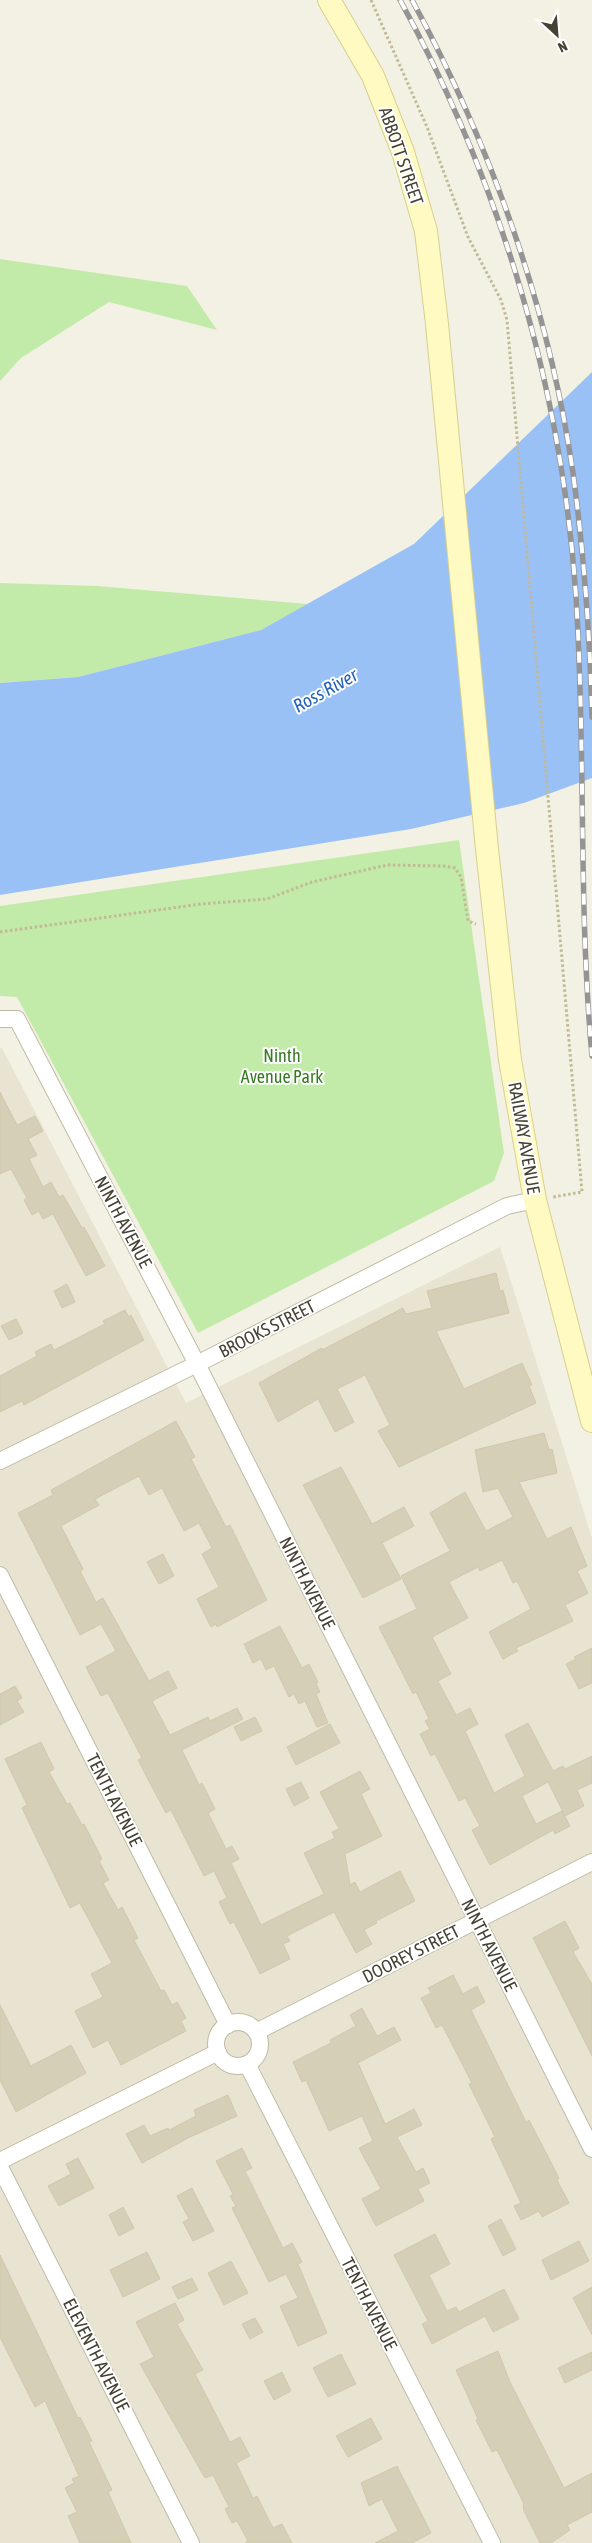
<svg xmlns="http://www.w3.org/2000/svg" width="592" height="2543" font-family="'Asap Condensed',sans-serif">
<rect width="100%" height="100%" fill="#f3f1e3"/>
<path fill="#e8e4d1" d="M 0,1048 L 2,1048 L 186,1403 L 500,1247 L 592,1538 L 592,2543 L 0,2543 Z"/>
<g fill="#c2eba9">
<path d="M 0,259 L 187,286 L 217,330 L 109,302 L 21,358 L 0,381 Z"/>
<path d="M 0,583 L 97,586 L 308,604 L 261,630 L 78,677 L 0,683 Z"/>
<path d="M 459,840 L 504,1153 L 494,1181 L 198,1333 L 17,997 L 0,996 L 0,906 Z"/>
</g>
<path fill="#9ac1f5" d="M 592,372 L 592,778 L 524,803 L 411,829 L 0,895 L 0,683 L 78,677 L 261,630 L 414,544 Z"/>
<g fill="#d5cfb8" stroke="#d1c8ab">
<path d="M 0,1092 L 17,1125 L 35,1116 L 43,1131 L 28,1139 L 37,1155 L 29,1159 L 43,1187 L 51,1182 L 59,1197 L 63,1195 L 82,1228 L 84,1227 L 105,1266 L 86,1276 L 53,1214 L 43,1219 L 39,1211 L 32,1215 L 24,1200 L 27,1198 L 11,1169 L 0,1174 Z"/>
<path d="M 496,1273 L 500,1291 L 503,1290 L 509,1313 L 436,1331 L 464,1389 L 522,1363 L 532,1385 L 529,1386 L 536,1403 L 399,1467 L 378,1431 L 390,1425 L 365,1375 L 337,1389 L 354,1422 L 335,1432 L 318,1399 L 278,1422 L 259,1383 L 322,1348 L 322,1350 L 403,1308 L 406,1314 L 432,1308 L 427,1291 Z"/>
<path d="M 67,1284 L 75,1302 L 62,1308 L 54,1291 Z"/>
<path d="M 125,1310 L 129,1317 L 131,1315 L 144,1340 L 24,1405 L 22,1401 L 0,1412 L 0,1376 L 37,1356 L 35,1352 L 51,1344 L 54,1350 L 105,1324 L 103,1321 Z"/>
<path d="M 16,1319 L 23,1333 L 9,1340 L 1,1326 Z"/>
<path d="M 176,1421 L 195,1457 L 191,1459 L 226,1527 L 230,1525 L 267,1600 L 217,1627 L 216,1624 L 211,1627 L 197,1599 L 219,1587 L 202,1554 L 212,1548 L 199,1523 L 184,1531 L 162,1488 L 149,1495 L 139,1476 L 95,1499 L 99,1505 L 61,1526 L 83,1569 L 80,1571 L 96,1602 L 103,1598 L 149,1681 L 168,1671 L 177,1688 L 152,1701 L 170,1735 L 208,1717 L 210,1721 L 237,1708 L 243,1719 L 182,1750 L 199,1785 L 202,1783 L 215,1809 L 208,1813 L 226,1849 L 232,1846 L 239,1859 L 231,1863 L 261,1925 L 324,1894 L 304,1853 L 335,1838 L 332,1832 L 339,1829 L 320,1792 L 360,1771 L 370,1789 L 361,1794 L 382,1836 L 345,1854 L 350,1885 L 355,1882 L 360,1892 L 400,1871 L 415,1901 L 376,1921 L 377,1923 L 364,1930 L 372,1944 L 356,1953 L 334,1912 L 287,1936 L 290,1941 L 283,1944 L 290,1959 L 260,1974 L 234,1922 L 230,1924 L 219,1902 L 227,1898 L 214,1871 L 204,1876 L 171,1810 L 166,1813 L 152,1787 L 138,1760 L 142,1758 L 108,1693 L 101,1696 L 86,1667 L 116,1651 L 101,1624 L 80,1635 L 18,1513 L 53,1495 L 51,1490 Z"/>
<path d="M 544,1433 L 549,1450 L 552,1449 L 557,1473 L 519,1482 L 547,1539 L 571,1527 L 587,1566 L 577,1571 L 588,1593 L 565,1605 L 573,1621 L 516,1648 L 518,1651 L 503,1659 L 489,1632 L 531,1609 L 517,1581 L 513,1583 L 502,1560 L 480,1571 L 478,1567 L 449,1582 L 468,1618 L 432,1637 L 451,1674 L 438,1681 L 456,1715 L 470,1708 L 478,1724 L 465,1731 L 494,1793 L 525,1776 L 505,1735 L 528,1723 L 553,1771 L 563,1766 L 565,1769 L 592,1756 L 592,1783 L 577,1790 L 584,1806 L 565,1816 L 548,1782 L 522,1796 L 536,1824 L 562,1811 L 570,1826 L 555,1834 L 553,1830 L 490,1865 L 472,1830 L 480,1826 L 465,1798 L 459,1801 L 435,1754 L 431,1756 L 420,1734 L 430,1729 L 425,1721 L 429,1719 L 416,1692 L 413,1694 L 379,1627 L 417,1609 L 401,1576 L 450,1551 L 430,1513 L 465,1492 L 486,1531 L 513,1517 L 498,1488 L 483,1492 L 475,1450 Z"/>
<path d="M 341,1467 L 372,1524 L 404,1507 L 414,1526 L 382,1543 L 401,1579 L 363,1598 L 303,1485 Z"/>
<path d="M 163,1554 L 174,1576 L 159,1584 L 147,1562 Z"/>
<path d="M 280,1626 L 302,1668 L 309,1664 L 318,1682 L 316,1683 L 320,1692 L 316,1694 L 328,1723 L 317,1727 L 305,1701 L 299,1704 L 294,1694 L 289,1697 L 274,1666 L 266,1670 L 261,1659 L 253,1663 L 244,1644 Z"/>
<path d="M 592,1648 L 592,1683 L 579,1689 L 566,1664 L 576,1659 L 574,1657 Z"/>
<path d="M 15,1686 L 22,1698 L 17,1701 L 24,1712 L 0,1725 L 0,1694 Z"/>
<path d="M 255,1717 L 262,1731 L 241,1741 L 234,1727 Z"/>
<path d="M 330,1724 L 340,1743 L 296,1765 L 287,1747 Z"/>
<path d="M 41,1742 L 54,1769 L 49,1772 L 67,1804 L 70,1803 L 82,1825 L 84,1824 L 102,1859 L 99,1861 L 109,1880 L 103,1883 L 118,1910 L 122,1907 L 138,1938 L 134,1940 L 161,1991 L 164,1990 L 172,2005 L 177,2002 L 186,2018 L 181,2021 L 186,2031 L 121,2065 L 108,2040 L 93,2048 L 75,2011 L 103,1997 L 91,1974 L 112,1963 L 80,1903 L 70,1908 L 22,1808 L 27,1805 L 5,1759 Z"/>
<path d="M 301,1782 L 309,1798 L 294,1806 L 286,1789 Z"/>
<path d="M 565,1921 L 579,1948 L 573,1952 L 592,1984 L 592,2056 L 533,1938 Z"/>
<path d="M 453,1975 L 463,1994 L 477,1986 L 485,2002 L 471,2010 L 526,2122 L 529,2120 L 559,2178 L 557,2180 L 569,2203 L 542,2217 L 539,2211 L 521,2220 L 514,2206 L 521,2203 L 491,2139 L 495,2137 L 469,2084 L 472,2083 L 442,2025 L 436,2028 L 421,1998 L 431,1993 L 428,1988 Z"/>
<path d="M 0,2005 L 31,2066 L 71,2045 L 86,2073 L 16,2112 L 0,2080 Z"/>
<path d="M 362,2008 L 377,2036 L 394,2027 L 401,2040 L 358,2063 L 385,2124 L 414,2109 L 422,2125 L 397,2137 L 416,2172 L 423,2168 L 430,2183 L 418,2189 L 424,2201 L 376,2226 L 362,2199 L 381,2189 L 359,2148 L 373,2141 L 362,2116 L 329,2131 L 306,2080 L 302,2082 L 293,2062 L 331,2043 L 330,2040 L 356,2026 L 350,2015 Z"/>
<path d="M 228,2095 L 237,2116 L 190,2137 L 142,2163 L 126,2134 L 144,2125 L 150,2136 L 168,2128 L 169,2130 L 196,2116 L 194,2110 Z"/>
<path d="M 242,2148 L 252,2168 L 245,2171 L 283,2248 L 292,2243 L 302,2262 L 298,2264 L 327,2333 L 298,2346 L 280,2306 L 298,2298 L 286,2274 L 269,2282 L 232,2208 L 236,2206 L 230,2196 L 233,2194 L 216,2161 Z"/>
<path d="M 78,2158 L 94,2188 L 59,2206 L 48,2186 L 71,2174 L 66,2164 Z"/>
<path d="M 192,2188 L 214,2231 L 193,2241 L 183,2222 L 189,2219 L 177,2196 Z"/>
<path d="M 123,2207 L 134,2228 L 119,2236 L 109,2215 Z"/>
<path d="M 501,2219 L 516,2249 L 503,2256 L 488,2226 Z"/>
<path d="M 435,2234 L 450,2264 L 429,2275 L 447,2311 L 456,2307 L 459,2312 L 504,2289 L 519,2319 L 493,2332 L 485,2316 L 432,2344 L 422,2324 L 428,2321 L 394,2255 Z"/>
<path d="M 579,2241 L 589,2261 L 551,2280 L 542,2260 Z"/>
<path d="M 147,2252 L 160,2279 L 123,2297 L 110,2270 Z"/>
<path d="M 0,2255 L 78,2418 L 80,2417 L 92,2441 L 89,2442 L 112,2490 L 108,2492 L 131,2543 L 80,2543 L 68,2516 L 77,2512 L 65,2488 L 74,2483 L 72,2479 L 79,2476 L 45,2401 L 35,2407 L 0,2337 Z"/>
<path d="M 231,2261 L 248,2293 L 224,2305 L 208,2273 Z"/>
<path d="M 192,2278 L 198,2290 L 178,2299 L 172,2287 Z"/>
<path d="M 592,2287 L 592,2335 L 573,2298 Z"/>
<path d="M 175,2303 L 184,2320 L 177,2324 L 203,2370 L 195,2374 L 230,2442 L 240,2437 L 250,2456 L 236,2463 L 253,2498 L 257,2496 L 273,2528 L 282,2524 L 292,2543 L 245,2543 L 248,2541 L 237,2521 L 232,2523 L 225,2509 L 229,2507 L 213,2475 L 205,2478 L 140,2364 L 154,2357 L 136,2322 Z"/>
<path d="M 255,2318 L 263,2332 L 250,2339 L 242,2324 Z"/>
<path d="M 498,2351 L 510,2382 L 564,2488 L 592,2473 L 592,2512 L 567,2525 L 570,2530 L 551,2543 L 540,2543 L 524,2511 L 523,2505 L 524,2504 L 497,2450 L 492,2452 L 476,2420 L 478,2419 L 456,2370 Z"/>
<path d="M 592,2352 L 592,2370 L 565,2383 L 558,2368 Z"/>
<path d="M 341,2354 L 356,2384 L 328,2397 L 313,2368 Z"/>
<path d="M 282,2372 L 291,2391 L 274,2400 L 264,2381 Z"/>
<path d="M 371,2418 L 382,2439 L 348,2457 L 336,2436 Z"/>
<path d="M 397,2466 L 431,2533 L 412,2543 L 375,2543 L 398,2531 L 382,2499 L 369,2506 L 361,2483 Z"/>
</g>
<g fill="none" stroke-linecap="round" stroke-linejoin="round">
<defs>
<g id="street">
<path d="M 0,1019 L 17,1019 L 197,1364 L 592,2149"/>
<path d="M 0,1461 L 197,1364 L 507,1206 L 535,1200"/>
<path d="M 0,1575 L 228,2025"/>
<circle cx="238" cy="2044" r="22"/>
<path d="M 256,2032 L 592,1862"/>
<path d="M 247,2064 L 492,2543"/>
<path d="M 0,2161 L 218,2052"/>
<path d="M 0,2167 L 191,2543"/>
</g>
<path id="secondary" d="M 329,0 L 373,76 L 403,152 L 426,231 L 437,324 L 487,849 L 510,1060 L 535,1200 L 592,1421"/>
</defs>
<use href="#street" stroke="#bfbba5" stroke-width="18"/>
<use href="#secondary" stroke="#d6d08f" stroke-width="24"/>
<g stroke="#c2b996" stroke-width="3" stroke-dasharray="2.5 2.5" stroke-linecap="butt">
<path d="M 371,0 L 427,127 L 468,237 L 501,300 L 507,320 L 582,1192 L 553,1197"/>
<path d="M 0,932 L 201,904 L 267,899 L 312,882 L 387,865 L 443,866 L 455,868 L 461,877 L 468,921 L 476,924"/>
</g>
<use href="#street" stroke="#fff" stroke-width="16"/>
<use href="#secondary" stroke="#fffac2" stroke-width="22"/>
<defs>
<g id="rail">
<path d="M 400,0 C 501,184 562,389 576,597 C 586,750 578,903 592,1056"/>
<path d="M 412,0 C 491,146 549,308 573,473 C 584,554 590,635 592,717"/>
</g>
</defs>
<use href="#rail" stroke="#949494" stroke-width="5.5"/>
<use href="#rail" stroke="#fff" stroke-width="4" stroke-dasharray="11" stroke-linecap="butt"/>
</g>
<g text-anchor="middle" stroke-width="4" stroke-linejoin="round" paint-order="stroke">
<g font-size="18" fill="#454133" stroke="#fff">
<text transform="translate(401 156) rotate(71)" y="6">ABBOTT STREET</text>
<text transform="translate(524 1138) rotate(80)" y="6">RAILWAY AVENUE</text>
<text transform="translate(123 1222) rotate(62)" y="6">NINTH AVENUE</text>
<text transform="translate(267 1329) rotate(-27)" y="6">BROOKS STREET</text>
<text transform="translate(307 1583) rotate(63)" y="6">NINTH AVENUE</text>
<text transform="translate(114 1800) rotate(63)" y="6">TENTH AVENUE</text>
<text transform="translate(489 1945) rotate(63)" y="6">NINTH AVENUE</text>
<text transform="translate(411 1954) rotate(-27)" y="6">DOOREY STREET</text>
<text transform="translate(369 2304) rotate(63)" y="6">TENTH AVENUE</text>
<text transform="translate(96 2355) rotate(63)" y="6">ELEVENTH AVENUE</text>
</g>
<g font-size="18" fill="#367b22" stroke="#fff">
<text x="282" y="1062">Ninth<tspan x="282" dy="21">Avenue Park</tspan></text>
</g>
<g font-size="19" font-style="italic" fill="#2562b9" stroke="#fff">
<text transform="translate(325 690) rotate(-29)" y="7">Ross River</text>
</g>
</g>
<g transform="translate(557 35) rotate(154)" stroke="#ffffff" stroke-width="4" paint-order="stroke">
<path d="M0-4L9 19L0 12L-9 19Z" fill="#454133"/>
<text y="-8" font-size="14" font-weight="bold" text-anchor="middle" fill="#454133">N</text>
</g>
</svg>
